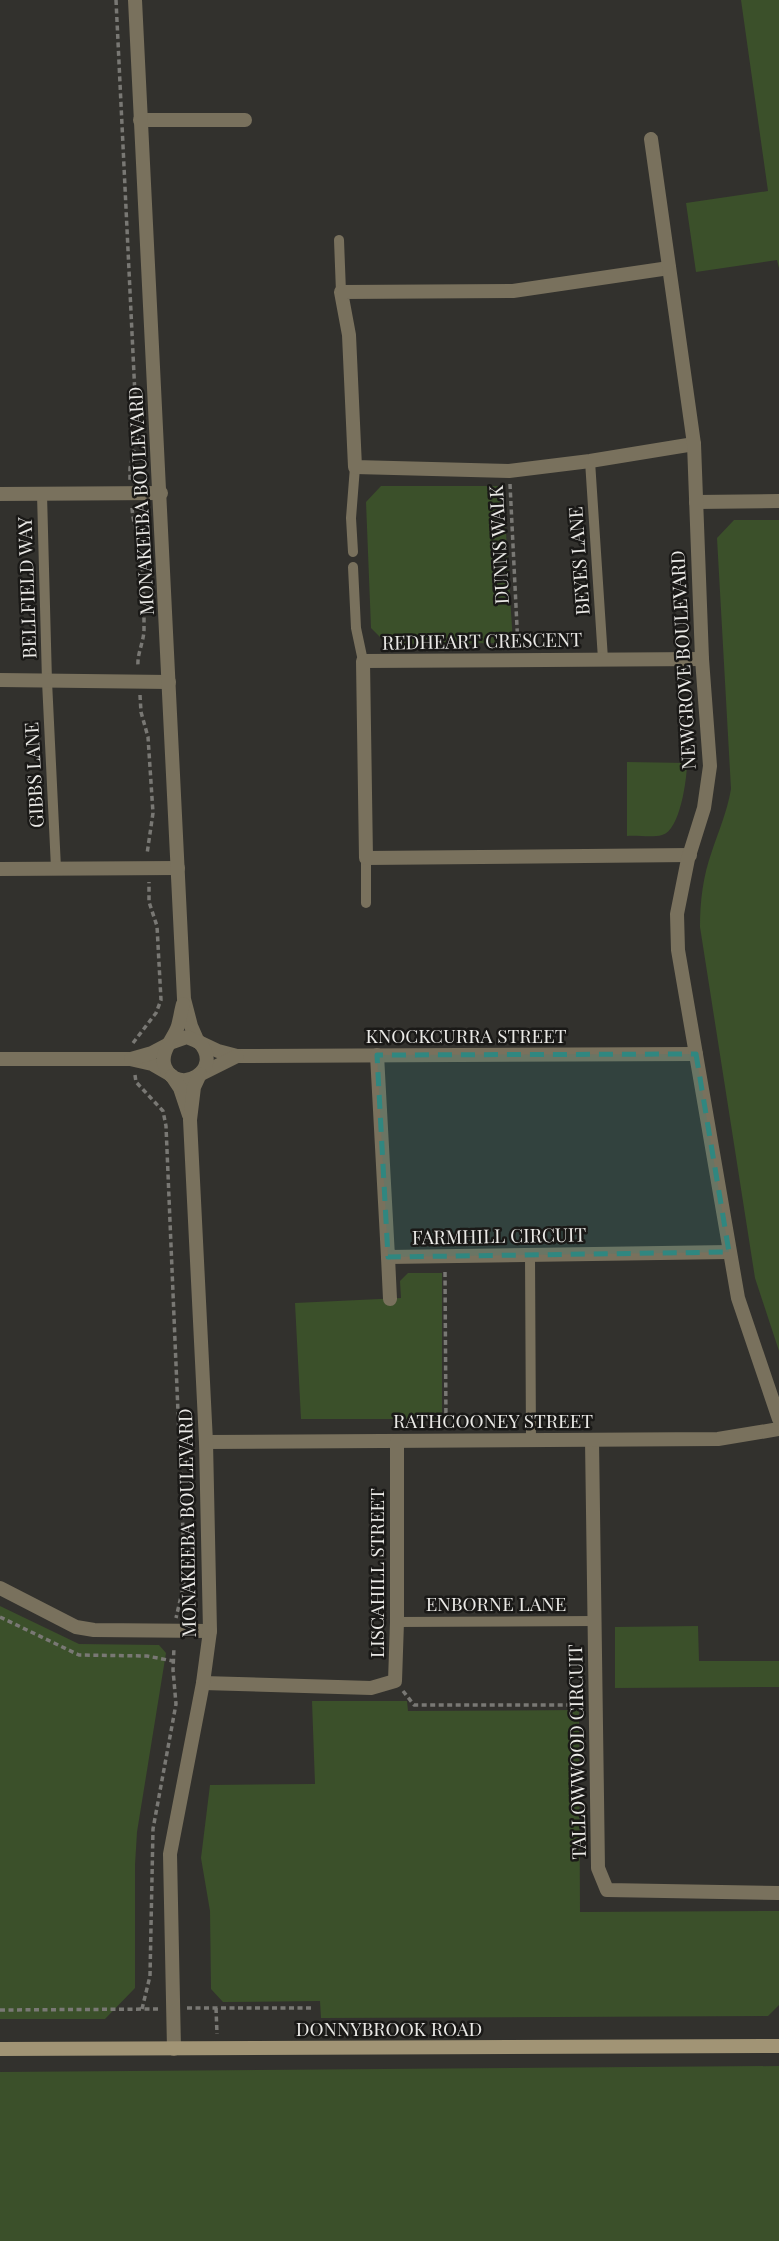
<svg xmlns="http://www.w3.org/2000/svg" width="779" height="2241" font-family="'Playfair Display',serif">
<rect width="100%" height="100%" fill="#32312d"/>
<g fill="#3b502a">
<path d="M 741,0 L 779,0 L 779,268 L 777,260 L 696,272 L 686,203 L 768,191 Z"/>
<path d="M 381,486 L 503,486 L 513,643 L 387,644 L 371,628 L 366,502 Z"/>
<path d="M 734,520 L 779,520 L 779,1351 L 755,1278 L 700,927 C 700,901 703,876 712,851 C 719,830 727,812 731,789 L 717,538 Z"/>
<path d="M 627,762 L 687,763 C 687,779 680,831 662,835 C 652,838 638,835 627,836 Z"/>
<path d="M 408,1273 L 442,1273 L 442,1419 L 301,1419 L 295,1303 L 401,1298 L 400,1281 Z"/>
<path d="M 0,1606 L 79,1644 L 159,1645 L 166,1653 L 137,1832 L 135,1865 L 135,1988 L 105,2019 L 0,2019 Z"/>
<path d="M 698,1626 L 699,1661 L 779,1661 L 779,1687 L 615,1688 L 615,1627 Z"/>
<path d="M 312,1701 L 407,1701 L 408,1711 L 579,1710 L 580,1912 L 779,1911 L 779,2005 L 768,2016 L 321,2018 L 320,2001 L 223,2002 L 211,1989 L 210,1911 L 201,1858 L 210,1785 L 315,1784 Z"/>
<path d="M 779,2066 L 779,2241 L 0,2241 L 0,2072 Z"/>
</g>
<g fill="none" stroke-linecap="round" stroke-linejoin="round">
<g stroke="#797874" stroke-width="3.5" stroke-dasharray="5 3.5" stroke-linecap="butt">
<path d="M 116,0 L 137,437 L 130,468 L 130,480"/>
<path d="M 510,484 L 518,647"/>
<path d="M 132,508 C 133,523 138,537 140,551 C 144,577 144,603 144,629 C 144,642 137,653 138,666"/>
<path d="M 140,695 L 141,712 L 148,737 L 153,813 L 147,854"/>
<path d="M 133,1043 L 156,1013 L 161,1000 L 157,926 L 149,902 L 149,882"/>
<path d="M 135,1075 L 136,1082 L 163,1111 L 166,1126 L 185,1579 L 176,1618"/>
<path d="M 445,1272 L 446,1425"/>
<path d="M 0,1617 L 79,1655 L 147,1656 L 173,1661"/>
<path d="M 403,1691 L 414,1705 L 581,1705"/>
<path d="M 187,2008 L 314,2008"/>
<path d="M 216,2008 L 217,2034"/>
<path d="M 142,2009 L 150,1976 L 153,1829 L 176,1704 L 173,1670 L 174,1647"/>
<path d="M 0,2010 L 158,2009"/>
</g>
<g stroke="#79715d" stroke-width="10">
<path d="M 339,240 L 341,292"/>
<path d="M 590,461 L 603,659"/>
<path d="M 42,494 L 47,681 L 56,868"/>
<path d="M 353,552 L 351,518 L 355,467"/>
<path d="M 353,567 L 356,628 L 363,661"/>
<path d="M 366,858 L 366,903"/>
<path d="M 530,1255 L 531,1440"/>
<path d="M 397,1622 L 594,1621"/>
</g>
<g stroke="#79715d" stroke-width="14">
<path d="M 140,120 L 245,120"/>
<path d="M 669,268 L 513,291 L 341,292 L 349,335 L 355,467 L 509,471 L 590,461 L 694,444"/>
<path d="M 0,494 L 161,493"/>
<path d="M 696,502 L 779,501"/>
<path d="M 0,680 L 169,682"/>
<path d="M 690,855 L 366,858 L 363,661 L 702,659"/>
<path d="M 0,869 L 178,868"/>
<path d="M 199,1042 L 218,1051 L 237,1056 L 696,1054"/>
<path d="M 377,1055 L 388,1257 L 729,1252"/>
<path d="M 0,1059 L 130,1059 L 152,1064 L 171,1075"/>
<path d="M 131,1059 L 152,1053 L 169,1044"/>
<path d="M 201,1074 L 237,1056"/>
<path d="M 388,1257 L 390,1299"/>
<path d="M 592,1440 L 598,1868 L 607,1890 L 779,1893"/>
<path d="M 206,1442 L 718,1439 L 779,1429"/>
<path d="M 0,1588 L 76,1627 L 94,1630 L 210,1631"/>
<path d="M 203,1683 L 371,1688 L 395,1681 L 397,1622 L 397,1441"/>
</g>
<g stroke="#79715d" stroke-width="14">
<path d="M 135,0 L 184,999 L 191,1026 L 198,1042"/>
<path d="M 651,139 L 694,444 L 702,659 L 710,766 L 704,808 L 688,859 L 677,914 L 678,950 L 738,1298 L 779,1419"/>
<path d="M 170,1043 L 187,1037 L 199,1042 C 225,1070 178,1097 165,1067 C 159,1052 174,1039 178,1026 C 180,1019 181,1011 183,1004"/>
<path d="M 172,1076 L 180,1088 L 189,1115"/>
<path d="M 174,2049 L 170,1854 L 203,1683 L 210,1631 L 206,1442 L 190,1120 L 194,1087 L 200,1074"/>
</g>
<path stroke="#a19475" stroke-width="14" d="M 0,2049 L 779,2046"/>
</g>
<path fill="#308780" fill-opacity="0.2" stroke="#308780" stroke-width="5" stroke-dasharray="14 9" stroke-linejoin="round" d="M 696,1054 L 729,1252 L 388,1257 L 377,1055 Z"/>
<g text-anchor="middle" stroke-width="5" stroke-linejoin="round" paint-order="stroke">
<g font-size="19" fill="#eae9e6" stroke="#1a1917">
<text transform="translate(141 501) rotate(-93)" y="7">MONAKEEBA BOULEVARD</text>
<text transform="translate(499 545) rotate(-93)" y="7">DUNNS WALK</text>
<text transform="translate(579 561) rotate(-94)" y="7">BEYES LANE</text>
<text transform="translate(27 588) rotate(-92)" y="7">BELLFIELD WAY</text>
<text transform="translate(482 641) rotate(-1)" y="7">REDHEART CRESCENT</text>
<text transform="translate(683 660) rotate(-93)" y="7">NEWGROVE BOULEVARD</text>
<text transform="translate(34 775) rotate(-93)" y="7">GIBBS LANE</text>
<text x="466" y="1043">KNOCKCURRA STREET</text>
<text transform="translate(499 1236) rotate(-1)" y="7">FARMHILL CIRCUIT</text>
<text x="493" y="1428">RATHCOONEY STREET</text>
<text transform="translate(187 1523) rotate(-91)" y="7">MONAKEEBA BOULEVARD</text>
<text transform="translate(377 1573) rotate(-90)" y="7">LISCAHILL STREET</text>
<text x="496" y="1611">ENBORNE LANE</text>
<text transform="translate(577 1752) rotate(-91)" y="7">TALLOWWOOD CIRCUIT</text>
<text x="389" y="2036">DONNYBROOK ROAD</text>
</g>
</g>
</svg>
